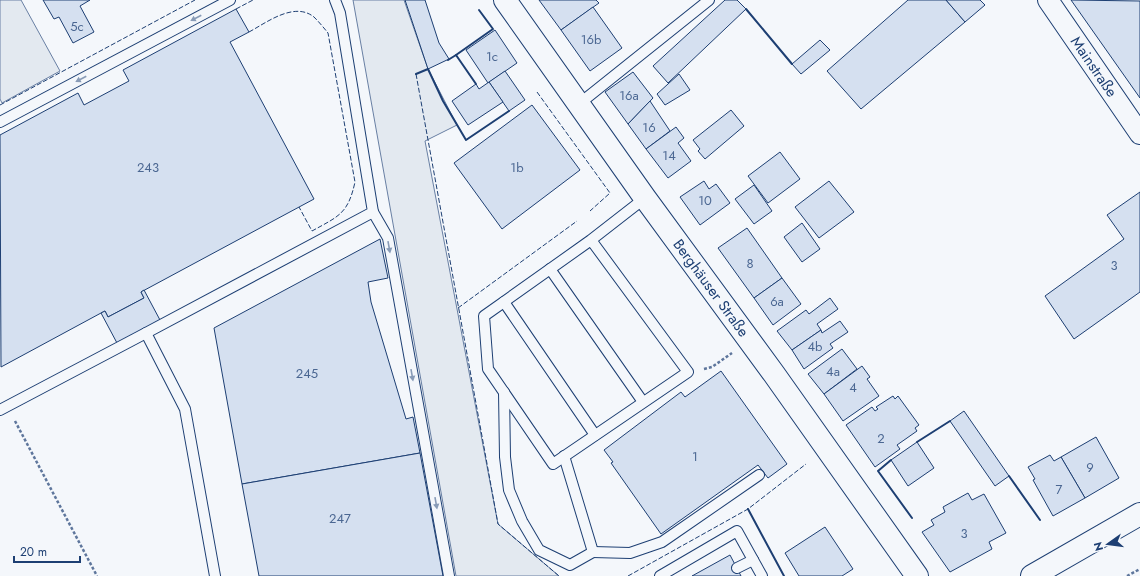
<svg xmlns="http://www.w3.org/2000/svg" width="1140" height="576" font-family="Jost,sans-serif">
<rect width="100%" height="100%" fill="#f4f7fb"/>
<g fill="#e3e9f0" stroke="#687fa3">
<path d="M 0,0 L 21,0 L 60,71 L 2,103 L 0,99 Z"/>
<path d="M 353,0 L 404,0 L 428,69 L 457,125 L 425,141 L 498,524 L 559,576 L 456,576 Z"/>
</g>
<g fill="#d5e0f0" stroke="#1d3f73">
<path d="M 43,0 L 90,0 L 80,6 L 94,32 L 73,43 L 59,17 L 54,19 Z"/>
<path d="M 405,0 L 425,0 L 439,43 L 449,59 L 428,69 Z"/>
<path d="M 539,0 L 596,0 L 599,3 L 561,30 Z"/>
<path d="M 725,0 L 737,0 L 746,9 L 668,83 L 653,66 Z"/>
<path d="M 908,0 L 946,0 L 965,22 L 861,109 L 827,71 Z"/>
<path d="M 946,0 L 980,0 L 985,5 L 965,22 Z"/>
<path d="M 1071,0 L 1140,1 L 1140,98 Z"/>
<path d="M 593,7 L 622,48 L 590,71 L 561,30 Z"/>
<path d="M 236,9 L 249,32 L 230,42 L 314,199 L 141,292 L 144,298 L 108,317 L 105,311 L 101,313 L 1,367 L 0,135 L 78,93 L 84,105 L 129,81 L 123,70 Z"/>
<path d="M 495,30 L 517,63 L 488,83 L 466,50 Z"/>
<path d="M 820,40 L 830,50 L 801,74 L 792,64 Z"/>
<path d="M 505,71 L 525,100 L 509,111 L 489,82 Z"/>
<path d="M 633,72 L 653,98 L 628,124 L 605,92 Z"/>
<path d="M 679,74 L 690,90 L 665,105 L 657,94 Z"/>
<path d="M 489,82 L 503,102 L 468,125 L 452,101 L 476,84 L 479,89 Z"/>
<path d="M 650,101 L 670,131 L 646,149 L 628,124 Z"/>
<path d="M 532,105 L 580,170 L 502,229 L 454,163 Z"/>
<path d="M 731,110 L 744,126 L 705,159 L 698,151 L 700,149 L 693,140 Z"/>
<path d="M 676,127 L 684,138 L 678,143 L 691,161 L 668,178 L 646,149 Z"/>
<path d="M 780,152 L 800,179 L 768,203 L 748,176 Z"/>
<path d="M 704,181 L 709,189 L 716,184 L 730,203 L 700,225 L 680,197 Z"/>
<path d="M 829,181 L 854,212 L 819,238 L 795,207 Z"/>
<path d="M 754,185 L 772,211 L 754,224 L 735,199 Z"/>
<path d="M 1140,192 L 1140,292 L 1074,339 L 1045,296 L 1124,239 L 1107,215 Z"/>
<path d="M 802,223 L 820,249 L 802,262 L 784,237 Z"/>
<path d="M 747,228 L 782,278 L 754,298 L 718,248 Z"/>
<path d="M 380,239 L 388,278 L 368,282 L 371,302 L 406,419 L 413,417 L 420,453 L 242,484 L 214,328 Z"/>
<path d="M 782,278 L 801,304 L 773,325 L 754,298 Z"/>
<path d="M 144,290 L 160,320 L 117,343 L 101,313 L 105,311 L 108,317 L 144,298 L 141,292 Z"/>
<path d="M 830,298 L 838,309 L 817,324 L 821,330 L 792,350 L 777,331 L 806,310 L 809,314 Z"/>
<path d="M 840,321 L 848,332 L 830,344 L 833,348 L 804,369 L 792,350 L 821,330 L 822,333 Z"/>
<path d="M 842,349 L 857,369 L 824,394 L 808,374 Z"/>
<path d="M 862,366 L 870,377 L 867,379 L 879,396 L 843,421 L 824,394 Z"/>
<path d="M 721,371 L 787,464 L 768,478 L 758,465 L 661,534 L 611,463 L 613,462 L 604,450 L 681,392 L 685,397 Z"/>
<path d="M 893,396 L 895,399 L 898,396 L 919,425 L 915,428 L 917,431 L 897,445 L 900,449 L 875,467 L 846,425 L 872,407 L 875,411 L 878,409 L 876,407 Z"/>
<path d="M 964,411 L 1009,476 L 995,486 L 950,421 Z"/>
<path d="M 1096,437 L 1119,478 L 1085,498 L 1061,457 Z"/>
<path d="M 917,442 L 934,468 L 908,486 L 891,460 Z"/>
<path d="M 420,453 L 443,576 L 259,576 L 242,484 Z"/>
<path d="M 1050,455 L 1054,461 L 1061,457 L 1085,498 L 1053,516 L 1033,480 L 1035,479 L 1028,467 Z"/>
<path d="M 968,493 L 972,500 L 984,494 L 1006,533 L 989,542 L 992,549 L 950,572 L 922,532 L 934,525 L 931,520 L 945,512 L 943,507 Z"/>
<path d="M 825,527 L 853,569 L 842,576 L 799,576 L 785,553 Z"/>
<path d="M 730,555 L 741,576 L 692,576 Z"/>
</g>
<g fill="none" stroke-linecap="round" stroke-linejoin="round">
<defs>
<g id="lane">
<path d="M 579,104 L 709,0"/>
<path d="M 0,122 L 230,0"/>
<path d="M 373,212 L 388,238 L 449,576"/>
<path d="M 591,240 L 484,316 L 488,369 L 553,464 L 688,372 L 591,240 L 645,198"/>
<path d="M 550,269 L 643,402"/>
<path d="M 504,302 L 595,435"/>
<path d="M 504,392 L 505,457 L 509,490 L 522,521 L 539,550 L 570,565 L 593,552 L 564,456"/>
<path d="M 0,410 L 146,333"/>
<path d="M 593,552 L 630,553 L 662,542 L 759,475"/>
<path d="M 737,568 L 753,560"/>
<path d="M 215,576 L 185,409 L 146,333 L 373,212 L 340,13 L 335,0"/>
<path d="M 660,576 L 737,531 L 762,576"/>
</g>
<g id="street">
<path id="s1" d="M 1048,0 L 1140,134"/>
</g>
<g id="secondary">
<path id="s2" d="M 505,0 L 645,198 L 774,374 L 917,576"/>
<path d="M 1032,576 L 1140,514"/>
</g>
</defs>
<use href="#lane" stroke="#1d3f73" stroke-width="12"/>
<use href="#street" stroke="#1d3f73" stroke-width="22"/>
<use href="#secondary" stroke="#1d3f73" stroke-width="24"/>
<g stroke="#5e769c" stroke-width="2.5" stroke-dasharray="3 2" stroke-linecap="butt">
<path d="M 704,369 L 712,367 L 732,353"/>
<path d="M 15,421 L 97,576"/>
<path d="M 1127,576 L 1140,569"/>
</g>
<use href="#lane" stroke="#f4f7fb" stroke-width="10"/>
<use href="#street" stroke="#f4f7fb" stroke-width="20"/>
<use href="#secondary" stroke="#f4f7fb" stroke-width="22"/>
<g stroke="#1d3f73" stroke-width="1" stroke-dasharray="5 2" stroke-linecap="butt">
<path d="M 236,9 L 253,0"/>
<path d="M 249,32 C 266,23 294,1 314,17 C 319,22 324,28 328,33 L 355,182 C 348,214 339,216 312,231 L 299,207"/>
<path d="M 416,74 L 498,524 L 559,576"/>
<path d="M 537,92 L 610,193 L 590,211"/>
<path d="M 0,105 L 195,0"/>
<path d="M 458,308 L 577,221"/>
<path d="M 628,576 L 748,509 L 806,464"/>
</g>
<g stroke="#1d3f73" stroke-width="2">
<path d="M 746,9 L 792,64"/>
<path d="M 456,55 L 493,29 L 479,10"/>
<path d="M 448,60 L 456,55 L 476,84"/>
<path d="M 416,74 L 428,69 L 443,101 L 466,140 L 509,111"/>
<path d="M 917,442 L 950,421"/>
<path d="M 891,460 L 878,471 L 912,518"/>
<path d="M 1009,476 L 1040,520"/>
<path d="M 748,509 L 784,576"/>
</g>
</g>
<defs><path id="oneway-solid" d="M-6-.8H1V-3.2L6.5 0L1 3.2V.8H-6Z"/></defs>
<g fill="#889bb7">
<use href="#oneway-solid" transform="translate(196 18) rotate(152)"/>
<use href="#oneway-solid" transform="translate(81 79) rotate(152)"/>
<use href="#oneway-solid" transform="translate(389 247) rotate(80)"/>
<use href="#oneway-solid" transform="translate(412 375) rotate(80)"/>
<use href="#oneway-solid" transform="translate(436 503) rotate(80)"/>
</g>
<g text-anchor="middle" stroke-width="3" stroke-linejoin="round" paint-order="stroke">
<g font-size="13" fill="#4b6792">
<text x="77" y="31">5c</text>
<text x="591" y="44">16b</text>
<text x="492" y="61">1c</text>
<text x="629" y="100">16a</text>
<text x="649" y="132">16</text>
<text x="669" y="160">14</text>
<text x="148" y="172">243</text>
<text x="517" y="172">1b</text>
<text x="705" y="205">10</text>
<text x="750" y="268">8</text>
<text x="1114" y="270">3</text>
<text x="777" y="306">6a</text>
<text x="815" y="351">4b</text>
<text x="833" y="376">4a</text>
<text x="307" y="378">245</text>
<text x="853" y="392">4</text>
<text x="881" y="443">2</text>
<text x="695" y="461">1</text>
<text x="1090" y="472">9</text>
<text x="1059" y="494">7</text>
<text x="340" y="523">247</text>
<text x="964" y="538">3</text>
</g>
<g font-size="15" fill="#1d3f73" stroke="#f4f7fb">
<text dy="5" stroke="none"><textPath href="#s1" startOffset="81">Mainstraße</textPath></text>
<text dy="5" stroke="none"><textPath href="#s2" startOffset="354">Berghäuser Straße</textPath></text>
</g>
</g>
<g transform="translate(1108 544) rotate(256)" stroke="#f4f7fb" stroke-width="3" paint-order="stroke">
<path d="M0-3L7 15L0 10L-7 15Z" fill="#1d3f73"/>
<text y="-6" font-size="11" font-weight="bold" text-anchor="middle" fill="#1d3f73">N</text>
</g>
<path d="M14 556v6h66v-6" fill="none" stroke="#1d3f73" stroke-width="2"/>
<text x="20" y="556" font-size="12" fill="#1d3f73" stroke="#f4f7fb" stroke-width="3" paint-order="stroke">20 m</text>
</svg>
